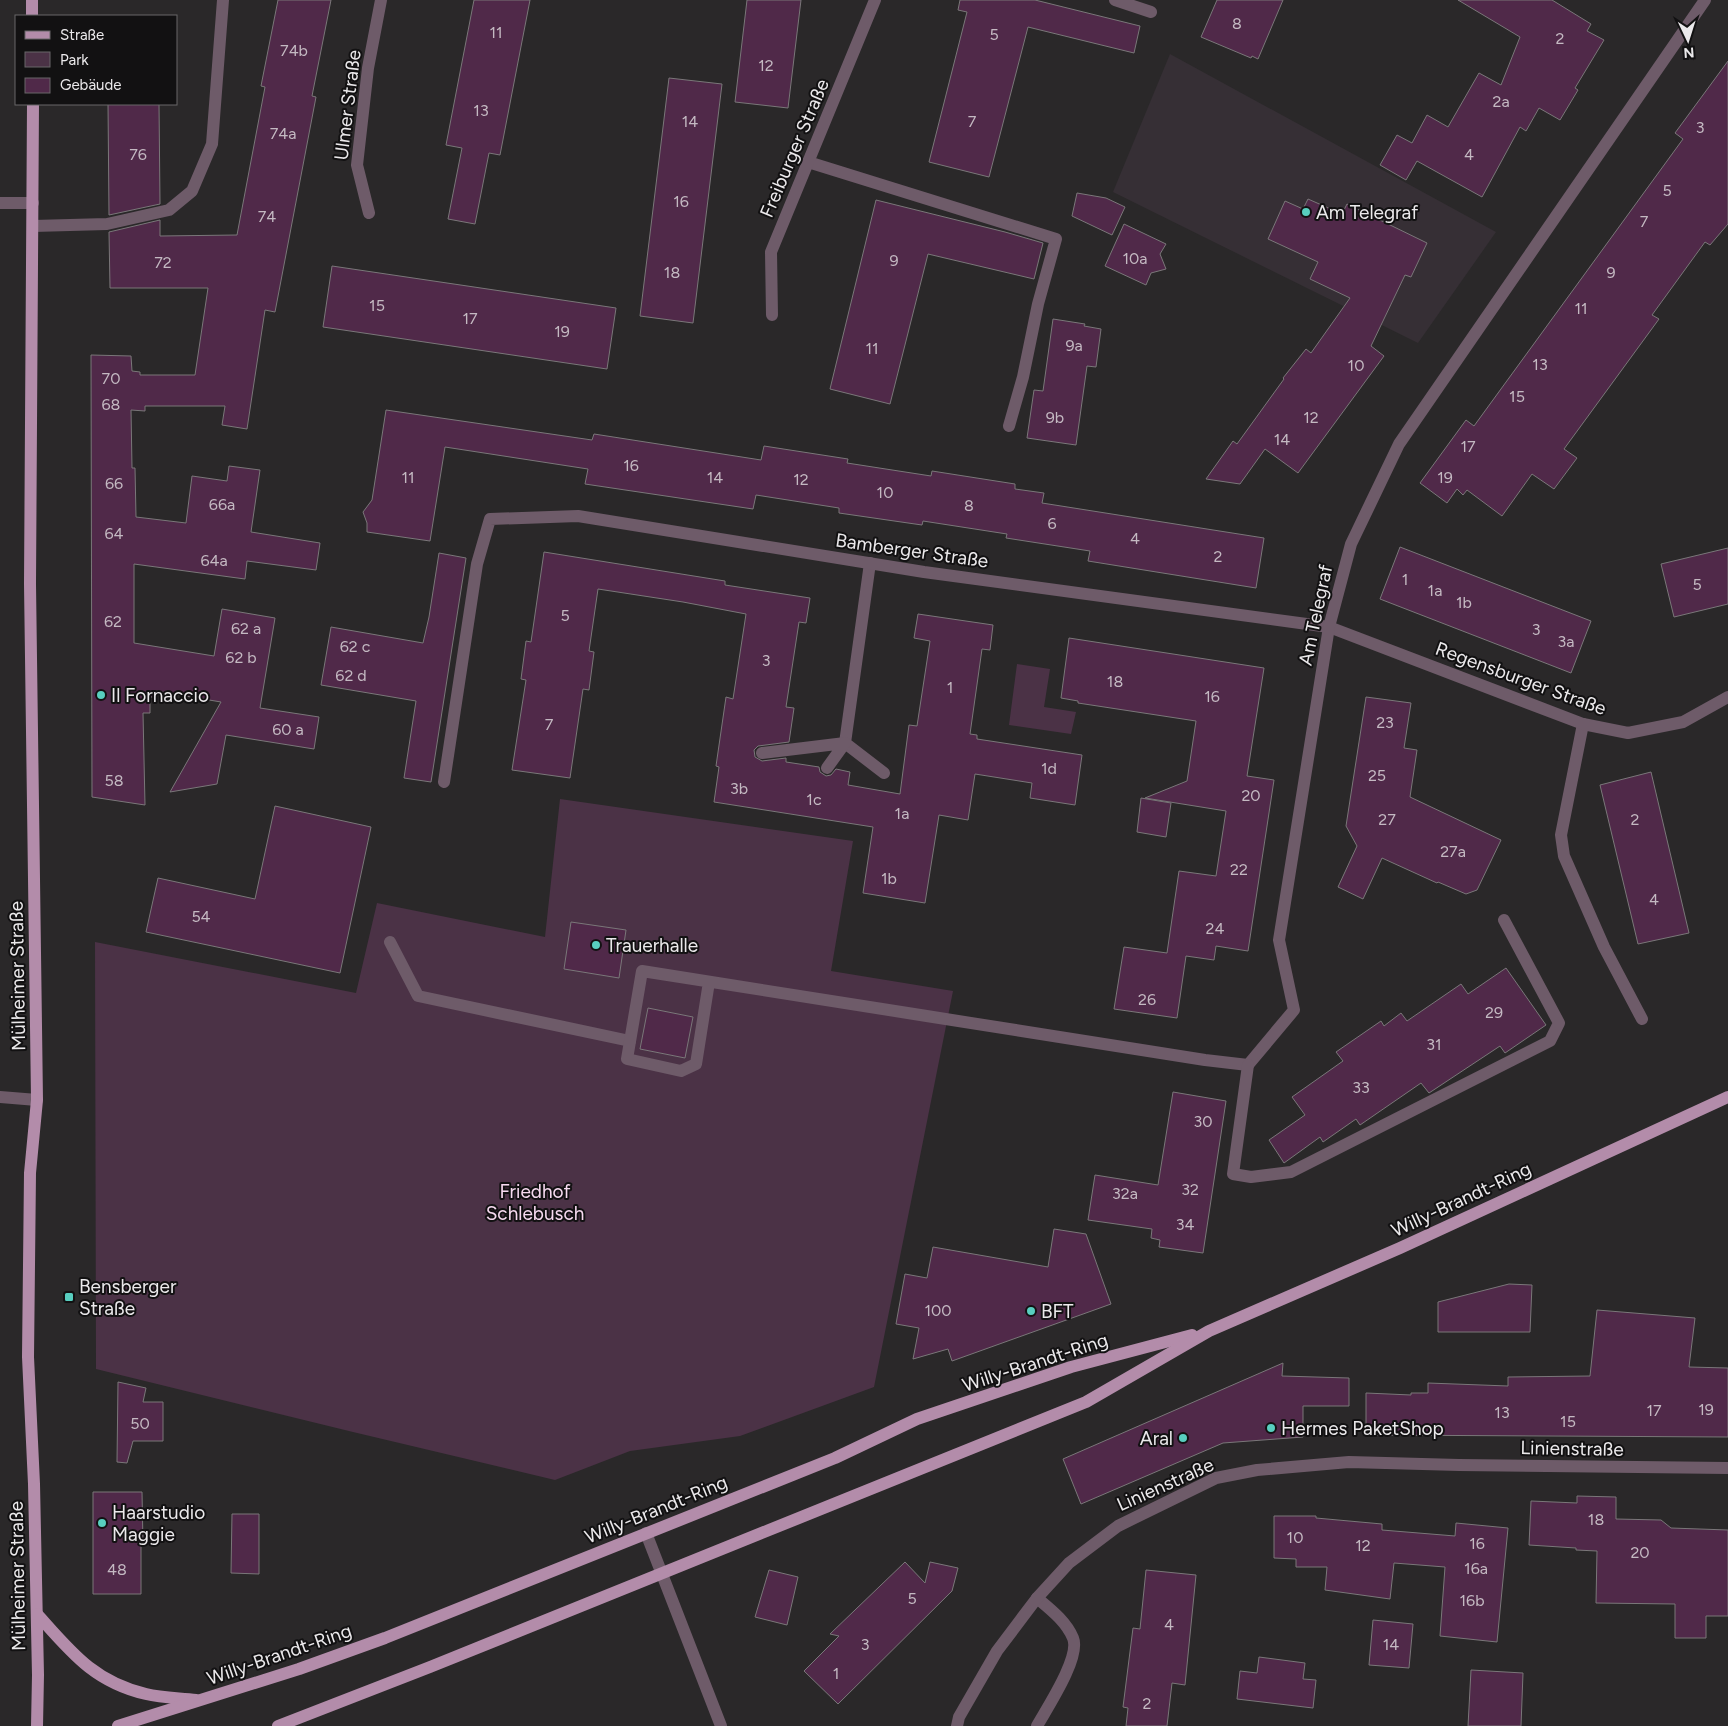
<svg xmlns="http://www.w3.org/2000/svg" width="1728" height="1726" font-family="Figtree,sans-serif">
<rect width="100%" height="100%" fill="#2a2829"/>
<path fill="#362f35" d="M 1170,54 L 1496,232 L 1418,343 L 1113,192 Z"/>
<g fill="#4b3246">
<path d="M 1017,664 L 1050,669 L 1044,707 L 1076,712 L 1071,734 L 1009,725 Z"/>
<path d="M 560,799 L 853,841 L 831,971 L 953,991 L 874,1387 L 740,1436 L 630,1451 L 555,1480 L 353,1432 L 96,1369 L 95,942 L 356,993 L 377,903 L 545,937 Z"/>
</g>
<g fill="#502949" stroke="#7a7779">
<path d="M 278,0 L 331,0 L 312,96 L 316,97 L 275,312 L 265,310 L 247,429 L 222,425 L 225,406 L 145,406 L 145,411 L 131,410 L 132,468 L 135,468 L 136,517 L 186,523 L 192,476 L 227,481 L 229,466 L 260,470 L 251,532 L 320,543 L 316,570 L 247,561 L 245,579 L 134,564 L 134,643 L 214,656 L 222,609 L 275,618 L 260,708 L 319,717 L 314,749 L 226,735 L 217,784 L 170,792 L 221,702 L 156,691 L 156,697 L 150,697 L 150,713 L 143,713 L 145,805 L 92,797 L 91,355 L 131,356 L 132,371 L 140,372 L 140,375 L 195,375 L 208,288 L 110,288 L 109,232 L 160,220 L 160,236 L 237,235 L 265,87 L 261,86 Z"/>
<path d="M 474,0 L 530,0 L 500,155 L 489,153 L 475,224 L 448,219 L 462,148 L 446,145 Z"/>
<path d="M 747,0 L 801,0 L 788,108 L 735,102 Z"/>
<path d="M 960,0 L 1035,0 L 1140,26 L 1134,53 L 1028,27 L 989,177 L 929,162 L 967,12 L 958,10 Z"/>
<path d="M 1217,0 L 1283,0 L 1258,59 L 1252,56 L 1251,58 L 1201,37 Z"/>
<path d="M 1458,0 L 1552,0 L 1591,24 L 1587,31 L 1604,40 L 1575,88 L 1578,90 L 1560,120 L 1539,108 L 1526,131 L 1520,127 L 1482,197 L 1417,161 L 1406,180 L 1380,165 L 1397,135 L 1412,143 L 1427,115 L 1448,127 L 1479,73 L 1501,85 L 1520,37 Z"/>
<path d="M 1728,61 L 1728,224 L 1710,245 L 1705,242 L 1652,315 L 1659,319 L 1564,449 L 1577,458 L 1554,489 L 1532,474 L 1502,516 L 1467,490 L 1463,495 L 1457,489 L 1447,503 L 1420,483 L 1466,420 L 1474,426 L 1525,356 L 1683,139 L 1675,133 Z"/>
<path d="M 669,78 L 722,84 L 693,323 L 640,316 Z"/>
<path d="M 108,104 L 159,104 L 160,204 L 109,215 Z"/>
<path d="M 1077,193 L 1106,198 L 1125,207 L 1112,235 L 1072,216 Z"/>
<path d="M 1308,199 L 1342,214 L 1347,204 L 1427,243 L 1411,277 L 1405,275 L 1371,346 L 1384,356 L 1298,473 L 1265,449 L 1240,484 L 1206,479 L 1233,441 L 1237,444 L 1284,379 L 1283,378 L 1306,349 L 1311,353 L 1350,298 L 1310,279 L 1318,262 L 1268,239 L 1285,201 L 1303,209 Z"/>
<path d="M 876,200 L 1005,232 L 1043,243 L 1034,279 L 928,254 L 890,404 L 830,389 Z"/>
<path d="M 1124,224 L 1166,244 L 1160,254 L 1166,269 L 1151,273 L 1146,285 L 1105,266 Z"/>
<path d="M 332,266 L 616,308 L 607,369 L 323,327 Z"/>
<path d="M 1053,319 L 1085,324 L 1084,326 L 1101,329 L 1096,367 L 1087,366 L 1076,445 L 1027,438 L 1034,390 L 1043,391 Z"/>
<path d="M 386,410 L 592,440 L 594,434 L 761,460 L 764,446 L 848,459 L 847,463 L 931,476 L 932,471 L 1015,484 L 1015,489 L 1044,493 L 1042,503 L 1264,538 L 1256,588 L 1088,561 L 1090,551 L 1006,538 L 1007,534 L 923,521 L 922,525 L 839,513 L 839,508 L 756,495 L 753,509 L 585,484 L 588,469 L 445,447 L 430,541 L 367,532 L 367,523 L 363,512 L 372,500 Z"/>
<path d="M 1400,547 L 1591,621 L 1571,673 L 1380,599 Z"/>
<path d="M 1728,548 L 1728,604 L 1674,617 L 1661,564 Z"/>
<path d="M 544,552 L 700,577 L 725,581 L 725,585 L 810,598 L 806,623 L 799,622 L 786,707 L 794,708 L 789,742 L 758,746 L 754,750 L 755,757 L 762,761 L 786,758 L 786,762 L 819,767 L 820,772 L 826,776 L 831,775 L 836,769 L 850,772 L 848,785 L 900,794 L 909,725 L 917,726 L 930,641 L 914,638 L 918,614 L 993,625 L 990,650 L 982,649 L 970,734 L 977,735 L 977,739 L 1082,755 L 1075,805 L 1030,798 L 1032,783 L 975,774 L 968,820 L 939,815 L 925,903 L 863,893 L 873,827 L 714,802 L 719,767 L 716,766 L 726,697 L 733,699 L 746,614 L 683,602 L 598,589 L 589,651 L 594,652 L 589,690 L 583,689 L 570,778 L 512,770 L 526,680 L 521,679 L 526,641 L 531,642 Z"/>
<path d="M 439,553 L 466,558 L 431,782 L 404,778 L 416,701 L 321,685 L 331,627 L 423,643 L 429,617 Z"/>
<path d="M 1069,638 L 1264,668 L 1247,776 L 1274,780 L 1248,951 L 1216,946 L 1214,960 L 1186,956 L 1177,1018 L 1114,1009 L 1124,947 L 1167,953 L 1179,871 L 1216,876 L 1226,811 L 1145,798 L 1187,781 L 1196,721 L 1078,703 L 1078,701 L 1061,698 Z"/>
<path d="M 1366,697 L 1411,703 L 1404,748 L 1417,750 L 1410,797 L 1501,840 L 1477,890 L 1466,894 L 1438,882 L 1437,883 L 1382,858 L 1363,899 L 1338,887 L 1357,846 L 1346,826 Z"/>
<path d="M 1651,772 L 1689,933 L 1638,944 L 1600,785 Z"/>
<path d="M 1141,798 L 1171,803 L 1166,837 L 1137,832 Z"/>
<path d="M 275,806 L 371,827 L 340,973 L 146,932 L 158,878 L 255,899 Z"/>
<path d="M 571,922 L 626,930 L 619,978 L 564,969 Z"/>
<path d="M 1506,968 L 1546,1025 L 1505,1053 L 1500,1046 L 1429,1093 L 1421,1083 L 1360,1125 L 1356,1119 L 1323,1142 L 1320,1137 L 1284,1163 L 1269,1140 L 1305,1115 L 1292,1097 L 1343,1061 L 1336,1052 L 1381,1021 L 1384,1026 L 1401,1013 L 1407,1021 L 1461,984 L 1468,994 Z"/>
<path d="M 648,1008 L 693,1017 L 685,1058 L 640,1049 Z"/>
<path d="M 1173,1092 L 1226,1101 L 1203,1253 L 1159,1247 L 1160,1240 L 1151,1238 L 1152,1229 L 1088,1220 L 1095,1175 L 1158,1185 Z"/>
<path d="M 1054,1229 L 1086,1234 L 1111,1304 L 952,1361 L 948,1349 L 913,1359 L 919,1328 L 896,1324 L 905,1274 L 927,1278 L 933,1247 L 1048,1267 Z"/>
<path d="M 1509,1284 L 1532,1285 L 1530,1332 L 1438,1332 L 1438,1302 Z"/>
<path d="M 1597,1310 L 1695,1318 L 1689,1367 L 1728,1368 L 1728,1437 L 1366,1435 L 1366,1393 L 1411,1395 L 1411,1393 L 1428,1393 L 1428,1383 L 1508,1386 L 1508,1377 L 1590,1376 Z"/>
<path d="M 1283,1363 L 1282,1376 L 1349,1378 L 1349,1406 L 1303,1406 L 1303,1437 L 1223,1443 L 1081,1504 L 1063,1459 Z"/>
<path d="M 118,1382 L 146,1388 L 143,1402 L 163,1402 L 163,1441 L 133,1441 L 127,1463 L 117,1462 Z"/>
<path d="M 93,1492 L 142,1492 L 143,1544 L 141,1544 L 141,1594 L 93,1594 Z"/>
<path d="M 1577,1496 L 1616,1497 L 1616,1519 L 1661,1520 L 1671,1528 L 1728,1530 L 1728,1616 L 1706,1616 L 1706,1638 L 1675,1638 L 1675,1604 L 1596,1603 L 1597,1551 L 1576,1550 L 1576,1548 L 1529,1545 L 1531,1501 L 1577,1503 Z"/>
<path d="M 232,1514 L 259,1514 L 259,1574 L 231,1573 Z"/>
<path d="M 1274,1516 L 1316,1516 L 1316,1518 L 1382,1524 L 1382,1530 L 1455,1536 L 1456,1523 L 1508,1528 L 1497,1642 L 1440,1636 L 1445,1567 L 1394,1563 L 1390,1599 L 1325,1590 L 1327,1567 L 1296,1567 L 1296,1559 L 1274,1558 Z"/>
<path d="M 905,1562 L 925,1583 L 930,1562 L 958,1568 L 952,1591 L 838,1704 L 804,1671 L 839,1636 L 830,1634 Z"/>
<path d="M 769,1570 L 798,1577 L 787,1625 L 755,1617 Z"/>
<path d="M 1146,1570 L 1196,1575 L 1185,1685 L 1172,1683 L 1167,1726 L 1126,1726 L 1128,1708 L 1123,1707 L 1133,1628 L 1140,1629 Z"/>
<path d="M 1373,1620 L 1413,1624 L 1409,1668 L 1369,1665 Z"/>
<path d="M 1259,1657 L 1305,1663 L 1303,1679 L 1316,1680 L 1313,1708 L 1237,1699 L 1240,1671 L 1257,1673 Z"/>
<path d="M 1471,1670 L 1523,1673 L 1521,1726 L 1468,1726 Z"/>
</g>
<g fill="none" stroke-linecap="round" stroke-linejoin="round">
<g stroke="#6e5b69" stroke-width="12">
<path d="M 1115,0 L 1151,12"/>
<path d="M 808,162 L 1056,239 L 1038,304 L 1023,377 L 1009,426"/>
<path d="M 0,203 L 33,203"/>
<path d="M 369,213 L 357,165 L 368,68 L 381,0"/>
<path d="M 33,226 L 107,224 L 169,210 L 192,191 L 212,144 L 223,0"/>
<path d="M 772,315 L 771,252 L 875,0"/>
<path d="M 870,563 L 845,743 L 884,773"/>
<path d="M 1583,724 L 1561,835 L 1564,856 L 1604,947 L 1642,1019"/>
<path d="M 762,753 L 845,743 L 827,768"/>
<path d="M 444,782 L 477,564 L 490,519 L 578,516 L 924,572 L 1329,627 L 1583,724 L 1628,733 L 1683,722 L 1728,697"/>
<path d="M 390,942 L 418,996 L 630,1041"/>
<path d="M 709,982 L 696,1064 L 681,1071 L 627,1059 L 642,971 C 830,1000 1017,1031 1205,1060 L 1248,1065 L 1294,1010 L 1279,940 L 1329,627 L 1351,544 L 1399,444 L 1705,0"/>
<path d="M 1248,1065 L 1233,1174 L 1251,1177 L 1291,1172 L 1550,1041 L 1559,1023 L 1504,920"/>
<path d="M 0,1097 L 37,1100"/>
<path d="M 646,1533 L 721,1726"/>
<path d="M 1037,1598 C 1050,1609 1066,1621 1073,1638 C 1081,1657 1047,1708 1037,1726"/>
<path d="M 957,1726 L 959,1717 L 997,1651 L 1037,1598 L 1069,1563 L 1118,1526 L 1216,1478 L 1257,1470 L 1349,1462 L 1459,1465 L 1728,1468"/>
</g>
<g stroke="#b38caa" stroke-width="12">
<path d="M 32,0 L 32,16"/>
<path d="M 33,104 L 30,584 L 37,1100 L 30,1173 L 28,1357 L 34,1484 L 38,1675 L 37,1726"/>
<path d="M 37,1614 C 71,1652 94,1682 146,1694 C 162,1698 180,1698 196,1700"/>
<path d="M 118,1726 L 299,1669 L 385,1638 L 835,1458 L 917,1419 L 1071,1367 L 1192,1335"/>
<path d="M 278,1726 L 430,1667 L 1086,1402 L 1209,1331 L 1400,1248 L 1728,1097"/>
</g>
</g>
<g fill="#58cebf" stroke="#121112" stroke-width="2">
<circle cx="1306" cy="212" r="5"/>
<circle cx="101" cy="695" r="5"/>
<circle cx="596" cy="945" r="5"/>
<rect x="64" y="1292" width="10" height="10" rx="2.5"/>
<circle cx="1031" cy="1311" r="5"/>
<circle cx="1271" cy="1428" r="5"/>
<circle cx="1183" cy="1438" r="5"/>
<circle cx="102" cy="1523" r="5"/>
</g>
<g text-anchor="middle" stroke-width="4" stroke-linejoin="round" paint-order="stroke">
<g font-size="16" fill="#c4b9c2">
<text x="1237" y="29">8</text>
<text x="496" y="38">11</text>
<text x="994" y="40">5</text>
<text x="1560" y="44">2</text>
<text x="294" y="56">74b</text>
<text x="766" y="71">12</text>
<text x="1501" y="107">2a</text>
<text x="481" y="116">13</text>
<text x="690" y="127">14</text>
<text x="972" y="127">7</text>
<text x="1700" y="133">3</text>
<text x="283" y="139">74a</text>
<text x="138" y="160">76</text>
<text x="1469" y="160">4</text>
<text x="1667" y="196">5</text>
<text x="681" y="207">16</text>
<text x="267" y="222">74</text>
<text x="1644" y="227">7</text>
<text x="1135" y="264">10a</text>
<text x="894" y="266">9</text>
<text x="163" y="268">72</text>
<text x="672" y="278">18</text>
<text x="1611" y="278">9</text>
<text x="377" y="311">15</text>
<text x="1581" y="314">11</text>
<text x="470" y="324">17</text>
<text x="562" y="337">19</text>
<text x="1074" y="351">9a</text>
<text x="872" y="354">11</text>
<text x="1540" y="370">13</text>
<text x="1356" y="371">10</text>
<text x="111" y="384">70</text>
<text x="1517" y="402">15</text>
<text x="111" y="410">68</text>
<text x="1055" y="423">9b</text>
<text x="1311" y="423">12</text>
<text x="1282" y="445">14</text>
<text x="1468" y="452">17</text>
<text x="631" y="471">16</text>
<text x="408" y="483">11</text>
<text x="715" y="483">14</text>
<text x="1445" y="483">19</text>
<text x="801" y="485">12</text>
<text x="114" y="489">66</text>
<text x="885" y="498">10</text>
<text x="222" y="510">66a</text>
<text x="969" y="511">8</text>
<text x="1052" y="529">6</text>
<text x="114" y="539">64</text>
<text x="1135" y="544">4</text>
<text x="1218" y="562">2</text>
<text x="214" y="566">64a</text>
<text x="1405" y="585">1</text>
<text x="1697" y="590">5</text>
<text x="1435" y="596">1a</text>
<text x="1464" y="608">1b</text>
<text x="565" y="621">5</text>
<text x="113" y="627">62</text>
<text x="246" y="634">62 a</text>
<text x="1536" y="635">3</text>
<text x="1566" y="647">3a</text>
<text x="355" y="652">62 c</text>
<text x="241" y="663">62 b</text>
<text x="766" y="666">3</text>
<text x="351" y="681">62 d</text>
<text x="1115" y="687">18</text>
<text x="950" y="693">1</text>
<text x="1212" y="702">16</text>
<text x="1385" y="728">23</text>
<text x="549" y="730">7</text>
<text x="288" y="735">60 a</text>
<text x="1049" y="774">1d</text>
<text x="1377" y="781">25</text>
<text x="114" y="786">58</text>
<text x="739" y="794">3b</text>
<text x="1251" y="801">20</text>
<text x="814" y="805">1c</text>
<text x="902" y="819">1a</text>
<text x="1387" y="825">27</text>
<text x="1635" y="825">2</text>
<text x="1453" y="857">27a</text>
<text x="1239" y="875">22</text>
<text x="889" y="884">1b</text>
<text x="1654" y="905">4</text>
<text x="201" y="922">54</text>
<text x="1215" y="934">24</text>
<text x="1147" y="1005">26</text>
<text x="1494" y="1018">29</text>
<text x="1434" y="1050">31</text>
<text x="1361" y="1093">33</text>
<text x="1203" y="1127">30</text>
<text x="1190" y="1195">32</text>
<text x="1125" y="1199">32a</text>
<text x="1185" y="1230">34</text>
<text x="938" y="1316">100</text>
<text x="1706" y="1415">19</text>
<text x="1654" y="1416">17</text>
<text x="1502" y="1418">13</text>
<text x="1568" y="1427">15</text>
<text x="140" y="1429">50</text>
<text x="1596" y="1525">18</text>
<text x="1295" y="1543">10</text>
<text x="1477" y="1549">16</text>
<text x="1363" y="1551">12</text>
<text x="1640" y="1558">20</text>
<text x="1476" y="1574">16a</text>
<text x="117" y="1575">48</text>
<text x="912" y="1604">5</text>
<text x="1472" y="1606">16b</text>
<text x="1169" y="1630">4</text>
<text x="865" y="1650">3</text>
<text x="1391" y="1650">14</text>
<text x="836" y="1679">1</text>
<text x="1147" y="1709">2</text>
</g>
<g font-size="19" fill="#ebe9eb" stroke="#121112">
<text transform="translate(347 105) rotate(-83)" y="7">Ulmer Straße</text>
<text transform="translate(794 148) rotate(-67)" y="7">Freiburger Straße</text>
<text transform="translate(912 550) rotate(8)" y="7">Bamberger Straße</text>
<text transform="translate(1315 615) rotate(-78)" y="7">Am Telegraf</text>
<text transform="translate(1521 678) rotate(20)" y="7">Regensburger Straße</text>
<text transform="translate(17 976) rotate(-91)" y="7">Mülheimer Straße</text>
<text transform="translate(1461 1199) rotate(-25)" y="7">Willy-Brandt-Ring</text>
<text transform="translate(1035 1362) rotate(-18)" y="7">Willy-Brandt-Ring</text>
<text transform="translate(1572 1448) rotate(1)" y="7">Linienstraße</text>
<text transform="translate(1165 1484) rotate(-24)" y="7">Linienstraße</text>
<text transform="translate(656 1509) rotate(-22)" y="7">Willy-Brandt-Ring</text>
<text transform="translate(17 1576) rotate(-91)" y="7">Mülheimer Straße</text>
<text transform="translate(279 1654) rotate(-19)" y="7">Willy-Brandt-Ring</text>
</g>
<g font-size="19" fill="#ebe9eb" stroke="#121112" text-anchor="start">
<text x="1316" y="219">Am Telegraf</text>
<text x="111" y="702">Il Fornaccio</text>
<text x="606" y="952">Trauerhalle</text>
<text x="79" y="1293">Bensberger<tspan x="79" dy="22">Straße</tspan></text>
<text x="1041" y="1318">BFT</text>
<text x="1281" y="1435">Hermes PaketShop</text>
<text x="1173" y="1445" text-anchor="end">Aral</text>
<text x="112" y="1519">Haarstudio<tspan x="112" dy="22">Maggie</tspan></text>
</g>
<g font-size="19" fill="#f7daf0" stroke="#121112">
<text x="535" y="1198">Friedhof<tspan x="535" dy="22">Schlebusch</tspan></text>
</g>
</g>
<rect x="15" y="15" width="162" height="90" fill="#121112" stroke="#696769"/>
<rect x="25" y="31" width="25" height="8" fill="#b38caa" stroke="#696769"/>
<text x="60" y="40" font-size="15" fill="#ebe9eb">Straße</text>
<rect x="25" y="52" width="25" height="15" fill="#4b3246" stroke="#696769"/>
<text x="60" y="65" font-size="15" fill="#ebe9eb">Park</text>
<rect x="25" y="78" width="25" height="15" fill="#502949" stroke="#696769"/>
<text x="60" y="90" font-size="15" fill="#ebe9eb">Gebäude</text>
<g transform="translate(1688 40) rotate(176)" stroke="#121112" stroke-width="4" paint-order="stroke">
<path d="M0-4L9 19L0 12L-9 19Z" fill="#ebe9eb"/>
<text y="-8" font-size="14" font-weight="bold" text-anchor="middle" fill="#ebe9eb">N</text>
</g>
</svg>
